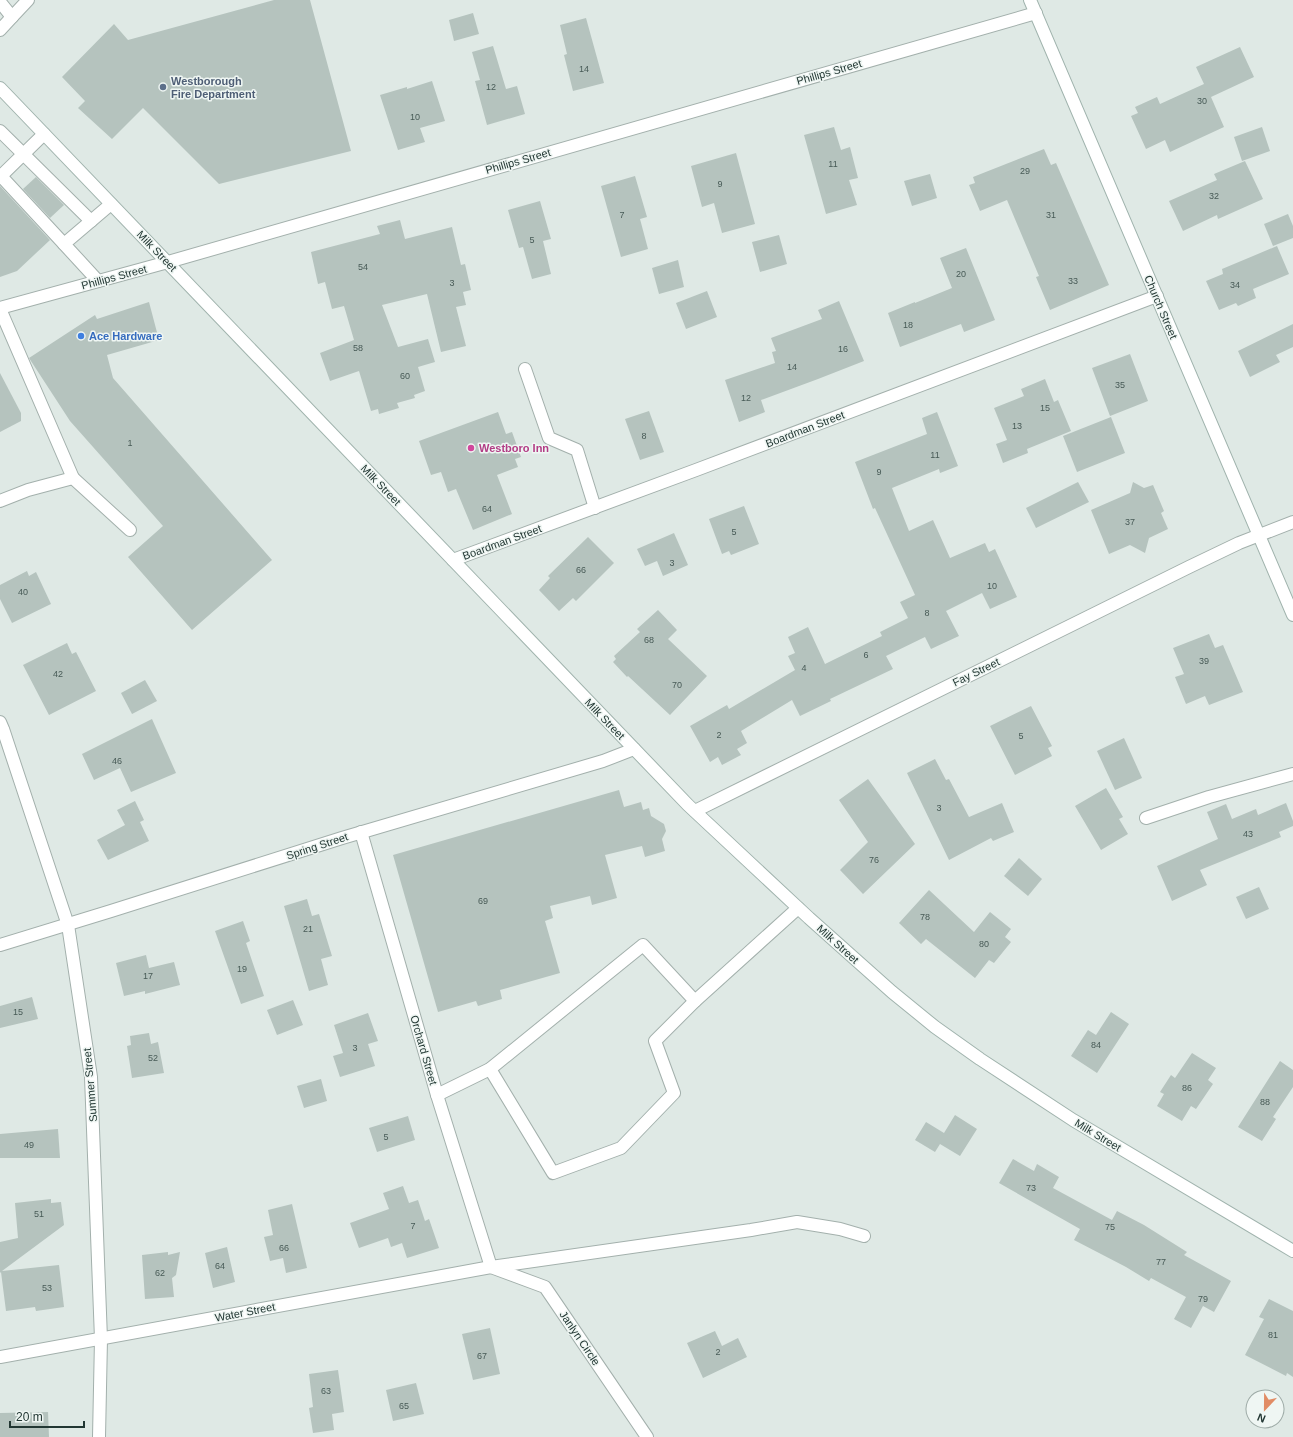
<svg xmlns="http://www.w3.org/2000/svg" width="1293" height="1437" font-family="Arial,sans-serif">
<rect width="100%" height="100%" fill="#dfe9e5"/>
<g fill="#b5c3be">
<path d="M 274,0 L 310,0 L 351,151 L 219,184 L 143,108 L 112,139 L 78,108 L 85,101 L 62,77 L 114,24 L 128,40 Z"/>
<path d="M 473,13 L 479,34 L 454,41 L 449,20 Z"/>
<path d="M 586,18 L 604,83 L 573,91 L 564,55 L 567,54 L 560,25 Z"/>
<path d="M 493,46 L 506,89 L 517,86 L 525,114 L 487,125 L 475,81 L 480,80 L 472,52 Z"/>
<path d="M 1240,47 L 1254,77 L 1211,97 L 1224,127 L 1170,152 L 1165,140 L 1146,149 L 1131,116 L 1138,113 L 1135,107 L 1157,97 L 1160,104 L 1204,84 L 1196,67 Z"/>
<path d="M 432,81 L 445,121 L 420,128 L 425,142 L 398,150 L 380,95 L 407,87 L 407,89 Z"/>
<path d="M 834,127 L 841,150 L 850,147 L 858,178 L 849,180 L 857,205 L 826,214 L 804,135 Z"/>
<path d="M 1262,127 L 1270,151 L 1242,161 L 1234,137 Z"/>
<path d="M 1044,149 L 1051,165 L 1056,163 L 1109,285 L 1050,310 L 1036,277 L 1039,276 L 1007,200 L 980,211 L 969,185 L 975,183 L 973,177 Z"/>
<path d="M 736,153 L 755,224 L 722,233 L 714,203 L 702,207 L 691,166 Z"/>
<path d="M 1245,161 L 1263,199 L 1218,219 L 1217,215 L 1183,231 L 1169,201 L 1217,180 L 1214,174 Z"/>
<path d="M 930,174 L 937,198 L 912,206 L 904,181 Z"/>
<path d="M 635,176 L 647,217 L 640,219 L 648,249 L 621,257 L 601,186 Z"/>
<path d="M 36,177 L 64,205 L 50,218 L 23,189 Z"/>
<path d="M 0,186 L 50,240 L 17,271 L 0,277 Z"/>
<path d="M 540,201 L 551,239 L 543,241 L 551,274 L 532,279 L 523,247 L 519,248 L 508,210 Z"/>
<path d="M 1288,214 L 1293,226 L 1293,238 L 1273,246 L 1264,224 Z"/>
<path d="M 400,220 L 405,239 L 452,227 L 461,265 L 465,264 L 471,290 L 463,292 L 466,305 L 456,307 L 466,346 L 441,352 L 427,294 L 382,305 L 398,347 L 428,339 L 435,362 L 418,367 L 425,391 L 414,395 L 415,398 L 397,403 L 399,408 L 379,414 L 378,409 L 371,411 L 359,371 L 330,381 L 320,353 L 354,340 L 344,306 L 332,309 L 325,282 L 318,284 L 311,252 L 380,234 L 377,226 Z"/>
<path d="M 779,235 L 787,264 L 760,272 L 752,242 Z"/>
<path d="M 1277,246 L 1289,274 L 1253,289 L 1256,298 L 1238,306 L 1236,303 L 1219,310 L 1206,281 L 1223,274 L 1222,269 Z"/>
<path d="M 966,248 L 995,320 L 964,332 L 961,324 L 900,347 L 888,313 L 915,302 L 915,303 L 952,288 L 940,258 Z"/>
<path d="M 678,260 L 684,287 L 659,294 L 652,268 Z"/>
<path d="M 707,291 L 717,317 L 686,329 L 676,303 Z"/>
<path d="M 839,301 L 864,361 L 818,379 L 761,400 L 765,412 L 739,422 L 725,380 L 775,363 L 772,352 L 776,351 L 771,338 L 822,319 L 818,310 Z"/>
<path d="M 149,302 L 159,340 L 107,355 L 113,378 L 272,560 L 192,630 L 128,557 L 163,526 L 70,421 L 29,358 L 95,315 L 97,319 Z"/>
<path d="M 1293,324 L 1293,347 L 1276,355 L 1280,362 L 1250,377 L 1238,351 Z"/>
<path d="M 1130,354 L 1148,401 L 1110,416 L 1092,368 Z"/>
<path d="M 0,373 L 21,413 L 21,421 L 0,432 Z"/>
<path d="M 1045,379 L 1054,402 L 1058,400 L 1071,431 L 1027,449 L 1028,453 L 1003,463 L 996,444 L 1007,440 L 994,408 L 1024,396 L 1021,389 Z"/>
<path d="M 649,411 L 664,452 L 640,460 L 625,419 Z"/>
<path d="M 498,412 L 506,434 L 512,432 L 521,457 L 515,459 L 518,467 L 497,475 L 512,514 L 473,530 L 456,489 L 448,492 L 441,472 L 431,475 L 419,441 Z"/>
<path d="M 937,412 L 958,466 L 940,473 L 939,469 L 892,488 L 909,531 L 933,520 L 950,558 L 985,543 L 989,552 L 995,549 L 1017,597 L 990,609 L 982,593 L 946,611 L 959,636 L 931,649 L 925,637 L 886,656 L 893,669 L 830,699 L 831,701 L 800,716 L 792,700 L 741,731 L 747,743 L 737,749 L 741,755 L 722,765 L 718,757 L 710,762 L 690,726 L 727,705 L 729,709 L 795,670 L 788,656 L 795,653 L 788,637 L 808,627 L 825,664 L 882,636 L 880,632 L 908,618 L 900,602 L 915,595 L 875,508 L 873,509 L 855,462 L 927,434 L 922,418 Z"/>
<path d="M 1111,417 L 1125,453 L 1077,472 L 1063,436 Z"/>
<path d="M 1078,482 L 1089,502 L 1036,528 L 1026,508 Z"/>
<path d="M 1133,482 L 1144,488 L 1153,485 L 1164,511 L 1161,513 L 1168,529 L 1149,538 L 1145,553 L 1130,545 L 1109,554 L 1091,510 L 1130,493 Z"/>
<path d="M 744,506 L 759,544 L 731,555 L 729,551 L 722,554 L 709,519 Z"/>
<path d="M 674,533 L 688,565 L 663,576 L 657,561 L 645,566 L 637,549 Z"/>
<path d="M 588,537 L 614,563 L 576,601 L 573,598 L 559,611 L 539,590 L 550,578 L 548,576 Z"/>
<path d="M 27,571 L 29,576 L 36,572 L 51,604 L 12,623 L 0,599 L 0,585 Z"/>
<path d="M 658,610 L 677,630 L 668,639 L 707,676 L 670,715 L 628,676 L 627,677 L 613,662 L 616,659 L 614,656 L 640,632 L 637,629 Z"/>
<path d="M 1209,634 L 1215,648 L 1223,645 L 1243,692 L 1209,705 L 1205,696 L 1186,704 L 1175,677 L 1184,674 L 1173,648 Z"/>
<path d="M 67,643 L 72,654 L 76,652 L 96,691 L 49,715 L 23,665 Z"/>
<path d="M 145,680 L 157,701 L 132,714 L 121,693 Z"/>
<path d="M 1031,706 L 1052,746 L 1048,748 L 1052,756 L 1015,775 L 990,726 Z"/>
<path d="M 152,719 L 176,773 L 131,792 L 120,768 L 94,780 L 82,754 Z"/>
<path d="M 1124,738 L 1142,778 L 1115,790 L 1097,751 Z"/>
<path d="M 935,759 L 946,780 L 949,779 L 969,817 L 1002,803 L 1014,832 L 993,841 L 991,838 L 949,860 L 907,773 Z"/>
<path d="M 868,779 L 915,844 L 863,894 L 840,870 L 868,842 L 839,800 Z"/>
<path d="M 1106,788 L 1123,817 L 1119,819 L 1128,834 L 1101,850 L 1075,806 Z"/>
<path d="M 619,790 L 624,807 L 641,802 L 643,810 L 649,808 L 651,816 L 664,824 L 666,831 L 662,839 L 665,851 L 645,857 L 642,846 L 605,855 L 617,898 L 592,905 L 590,896 L 550,906 L 553,918 L 545,921 L 560,973 L 500,990 L 502,999 L 478,1006 L 476,1001 L 438,1012 L 393,855 Z"/>
<path d="M 135,801 L 144,820 L 140,822 L 149,841 L 108,860 L 97,840 L 125,825 L 117,810 Z"/>
<path d="M 1286,803 L 1293,821 L 1293,826 L 1279,832 L 1281,837 L 1200,870 L 1207,885 L 1172,901 L 1157,866 L 1218,839 L 1207,812 L 1226,804 L 1232,819 L 1256,809 L 1258,815 Z"/>
<path d="M 1019,858 L 1042,879 L 1028,896 L 1004,876 Z"/>
<path d="M 1259,887 L 1269,909 L 1246,919 L 1236,897 Z"/>
<path d="M 929,890 L 974,932 L 990,912 L 1011,929 L 1005,937 L 1011,942 L 994,963 L 989,960 L 975,978 L 926,939 L 921,944 L 899,923 Z"/>
<path d="M 307,899 L 312,916 L 319,914 L 332,956 L 321,959 L 328,985 L 309,991 L 284,906 Z"/>
<path d="M 243,921 L 250,941 L 246,943 L 264,996 L 241,1004 L 215,931 Z"/>
<path d="M 146,955 L 149,968 L 174,962 L 180,985 L 145,994 L 145,991 L 124,996 L 116,963 Z"/>
<path d="M 32,997 L 38,1019 L 0,1028 L 0,1006 Z"/>
<path d="M 293,1000 L 303,1025 L 277,1035 L 267,1010 Z"/>
<path d="M 1111,1012 L 1129,1024 L 1097,1073 L 1071,1056 L 1088,1030 L 1096,1035 Z"/>
<path d="M 368,1013 L 378,1041 L 368,1044 L 375,1066 L 340,1077 L 333,1056 L 343,1053 L 334,1025 Z"/>
<path d="M 149,1033 L 151,1044 L 158,1042 L 164,1073 L 132,1078 L 127,1046 L 131,1045 L 130,1036 Z"/>
<path d="M 1192,1053 L 1216,1068 L 1208,1080 L 1213,1084 L 1196,1109 L 1191,1106 L 1182,1121 L 1157,1106 L 1164,1094 L 1160,1092 L 1171,1075 L 1175,1078 Z"/>
<path d="M 1280,1061 L 1293,1070 L 1293,1087 L 1273,1117 L 1276,1119 L 1262,1141 L 1238,1127 Z"/>
<path d="M 321,1079 L 327,1101 L 304,1108 L 297,1086 Z"/>
<path d="M 955,1115 L 977,1129 L 960,1156 L 940,1144 L 935,1152 L 915,1140 L 926,1122 L 944,1133 Z"/>
<path d="M 408,1116 L 415,1140 L 377,1152 L 369,1128 Z"/>
<path d="M 58,1129 L 60,1158 L 0,1158 L 0,1134 Z"/>
<path d="M 1013,1159 L 1034,1171 L 1037,1164 L 1059,1177 L 1053,1188 L 1112,1220 L 1117,1211 L 1144,1225 L 1187,1252 L 1184,1255 L 1231,1281 L 1214,1312 L 1203,1306 L 1191,1328 L 1174,1319 L 1186,1297 L 1151,1278 L 1149,1281 L 1126,1267 L 1074,1240 L 1080,1229 L 999,1183 Z"/>
<path d="M 403,1186 L 409,1203 L 418,1200 L 425,1221 L 429,1219 L 439,1248 L 407,1258 L 402,1243 L 391,1247 L 388,1238 L 359,1248 L 350,1223 L 389,1209 L 383,1193 Z"/>
<path d="M 51,1199 L 51,1203 L 61,1202 L 64,1225 L 2,1271 L 59,1265 L 64,1307 L 36,1311 L 35,1307 L 6,1311 L 1,1272 L 0,1273 L 0,1242 L 18,1238 L 15,1203 Z"/>
<path d="M 292,1204 L 307,1268 L 286,1273 L 283,1258 L 270,1261 L 264,1237 L 273,1235 L 268,1210 Z"/>
<path d="M 227,1247 L 235,1282 L 213,1288 L 205,1253 Z"/>
<path d="M 168,1252 L 168,1255 L 180,1252 L 176,1275 L 172,1278 L 174,1297 L 145,1299 L 142,1255 Z"/>
<path d="M 1269,1299 L 1293,1311 L 1293,1377 L 1287,1373 L 1286,1376 L 1245,1355 L 1264,1319 L 1259,1317 Z"/>
<path d="M 490,1328 L 500,1374 L 473,1380 L 462,1334 Z"/>
<path d="M 715,1331 L 722,1346 L 738,1338 L 747,1357 L 703,1378 L 687,1343 Z"/>
<path d="M 338,1370 L 344,1412 L 332,1414 L 334,1430 L 313,1433 L 309,1408 L 313,1407 L 309,1374 Z"/>
<path d="M 416,1383 L 424,1414 L 393,1421 L 386,1390 Z"/>
<path d="M 48,1412 L 49,1437 L 0,1437 L 0,1413 Z"/>
</g>
<g fill="none" stroke-linecap="round" stroke-linejoin="round">
<defs>
<g id="lane">
<path d="M 0,2 L 12,17 L 0,30"/>
<path d="M 12,17 L 28,0"/>
<path d="M 0,131 L 91,221"/>
<path d="M 0,175 L 64,244"/>
<path d="M 1,176 L 44,134"/>
<path d="M 98,281 L 64,244 L 111,204"/>
<path d="M 0,309 L 73,478"/>
<path d="M 525,369 L 549,438 L 577,450 L 595,508"/>
<path d="M 0,501 L 28,490 L 73,478 L 130,530"/>
<path d="M 1146,818 L 1209,797 L 1293,774"/>
<path d="M 490,1069 L 553,1173 L 621,1148 L 674,1093 L 655,1041 L 695,1001"/>
<path d="M 437,1095 L 490,1069 L 643,945 L 695,1001 L 798,908"/>
<path d="M 491,1267 L 751,1230 L 797,1222 L 840,1229 L 864,1236"/>
</g>
<g id="street">
<path d="M 0,308 L 168,262 L 1036,13"/>
<path d="M 453,560 L 696,470 L 1157,296"/>
<path d="M 0,722 L 3,729 L 68,925 L 91,1077 L 101,1339 L 99,1437"/>
<path d="M 695,811 L 1189,567 L 1239,543 L 1293,522"/>
<path d="M 361,832 L 437,1095 L 491,1267"/>
<path d="M 0,945 L 111,911 L 342,838 L 603,761 L 634,749"/>
<path d="M 491,1267 L 545,1287 L 647,1437"/>
<path d="M 0,1357 L 491,1267"/>
</g>
<g id="secondary">
<path d="M 1030,0 L 1293,615"/>
<path d="M 0,88 L 688,805 L 809,918 L 892,992 L 935,1027 L 980,1059 L 1073,1120 L 1293,1251"/>
</g>
</defs>
<use href="#lane" stroke="#a3b0ac" stroke-width="14"/>
<use href="#street" stroke="#a3b0ac" stroke-width="14"/>
<use href="#secondary" stroke="#a0b3ad" stroke-width="14"/>
<use href="#lane" stroke="#fff" stroke-width="12"/>
<use href="#street" stroke="#fff" stroke-width="12"/>
<use href="#secondary" stroke="#fff" stroke-width="12"/>
</g>
<circle fill="#5c6f8a" stroke="#eff6f3" stroke-width="1.5" cx="163" cy="87" r="4"/>
<circle fill="#3f7fe0" stroke="#eff6f3" stroke-width="1.5" cx="81" cy="336" r="4"/>
<circle fill="#d1479c" stroke="#eff6f3" stroke-width="1.5" cx="471" cy="448" r="4"/>
<g text-anchor="middle" stroke-width="3" stroke-linejoin="round" paint-order="stroke">
<g font-size="9" fill="#475a56">
<text x="584" y="72">14</text>
<text x="491" y="90">12</text>
<text x="1202" y="104">30</text>
<text x="415" y="120">10</text>
<text x="833" y="167">11</text>
<text x="1025" y="174">29</text>
<text x="720" y="187">9</text>
<text x="1214" y="199">32</text>
<text x="622" y="218">7</text>
<text x="1051" y="218">31</text>
<text x="532" y="243">5</text>
<text x="363" y="270">54</text>
<text x="961" y="277">20</text>
<text x="1073" y="284">33</text>
<text x="452" y="286">3</text>
<text x="1235" y="288">34</text>
<text x="908" y="328">18</text>
<text x="358" y="351">58</text>
<text x="843" y="352">16</text>
<text x="792" y="370">14</text>
<text x="405" y="379">60</text>
<text x="1120" y="388">35</text>
<text x="746" y="401">12</text>
<text x="1045" y="411">15</text>
<text x="1017" y="429">13</text>
<text x="644" y="439">8</text>
<text x="130" y="446">1</text>
<text x="935" y="458">11</text>
<text x="879" y="475">9</text>
<text x="487" y="512">64</text>
<text x="1130" y="525">37</text>
<text x="734" y="535">5</text>
<text x="672" y="566">3</text>
<text x="581" y="573">66</text>
<text x="992" y="589">10</text>
<text x="23" y="595">40</text>
<text x="927" y="616">8</text>
<text x="649" y="643">68</text>
<text x="866" y="658">6</text>
<text x="1204" y="664">39</text>
<text x="804" y="671">4</text>
<text x="58" y="677">42</text>
<text x="677" y="688">70</text>
<text x="719" y="738">2</text>
<text x="1021" y="739">5</text>
<text x="117" y="764">46</text>
<text x="939" y="811">3</text>
<text x="1248" y="837">43</text>
<text x="874" y="863">76</text>
<text x="483" y="904">69</text>
<text x="925" y="920">78</text>
<text x="308" y="932">21</text>
<text x="984" y="947">80</text>
<text x="242" y="972">19</text>
<text x="148" y="979">17</text>
<text x="18" y="1015">15</text>
<text x="1096" y="1048">84</text>
<text x="355" y="1051">3</text>
<text x="153" y="1061">52</text>
<text x="1187" y="1091">86</text>
<text x="1265" y="1105">88</text>
<text x="386" y="1140">5</text>
<text x="29" y="1148">49</text>
<text x="1031" y="1191">73</text>
<text x="39" y="1217">51</text>
<text x="413" y="1229">7</text>
<text x="1110" y="1230">75</text>
<text x="284" y="1251">66</text>
<text x="1161" y="1265">77</text>
<text x="220" y="1269">64</text>
<text x="160" y="1276">62</text>
<text x="47" y="1291">53</text>
<text x="1203" y="1302">79</text>
<text x="1273" y="1338">81</text>
<text x="718" y="1355">2</text>
<text x="482" y="1359">67</text>
<text x="326" y="1394">63</text>
<text x="404" y="1409">65</text>
</g>
<g font-size="11" fill="#223733" stroke="#eff6f3">
<text transform="translate(829 72) rotate(-16)" y="4">Phillips Street</text>
<text transform="translate(518 161) rotate(-16)" y="4">Phillips Street</text>
<text transform="translate(157 251) rotate(46)" y="4">Milk Street</text>
<text transform="translate(114 277) rotate(-15)" y="4">Phillips Street</text>
<text transform="translate(1161 307) rotate(67)" y="4">Church Street</text>
<text transform="translate(805 429) rotate(-21)" y="4">Boardman Street</text>
<text transform="translate(381 485) rotate(46)" y="4">Milk Street</text>
<text transform="translate(502 542) rotate(-20)" y="4">Boardman Street</text>
<text transform="translate(976 672) rotate(-26)" y="4">Fay Street</text>
<text transform="translate(605 719) rotate(46)" y="4">Milk Street</text>
<text transform="translate(317 846) rotate(-18)" y="4">Spring Street</text>
<text transform="translate(838 944) rotate(42)" y="4">Milk Street</text>
<text transform="translate(424 1050) rotate(74)" y="4">Orchard Street</text>
<text transform="translate(90 1085) rotate(-95)" y="4">Summer Street</text>
<text transform="translate(1098 1135) rotate(31)" y="4">Milk Street</text>
<text transform="translate(245 1312) rotate(-11)" y="4">Water Street</text>
<text transform="translate(580 1338) rotate(56)" y="4">Janlyn Circle</text>
</g>
<g font-size="11" font-weight="bold" fill="#4e5e75" stroke="#eff6f3" text-anchor="start">
<text x="171" y="85">Westborough<tspan x="171" dy="13">Fire Department</tspan></text>
</g>
<g font-size="11" font-weight="bold" fill="#366cbe" stroke="#eff6f3" text-anchor="start">
<text x="89" y="340">Ace Hardware</text>
</g>
<g font-size="11" font-weight="bold" fill="#b23c85" stroke="#eff6f3" text-anchor="start">
<text x="479" y="452">Westboro Inn</text>
</g>
</g>
<g transform="translate(1265 1409) rotate(202)"><circle r="19" fill="#eff6f3" stroke="#9daaa6"/>
<path d="M0-3L7 15L0 10L-7 15Z" fill="#e18c65"/>
<text y="-6" font-size="11" font-weight="bold" text-anchor="middle" fill="#223733">N</text>
</g>
<path d="M10 1421v6h74v-6" fill="none" stroke="#223733" stroke-width="2"/>
<text x="16" y="1421" font-size="12" fill="#223733" stroke="#eff6f3" stroke-width="3" paint-order="stroke">20 m</text>
</svg>
